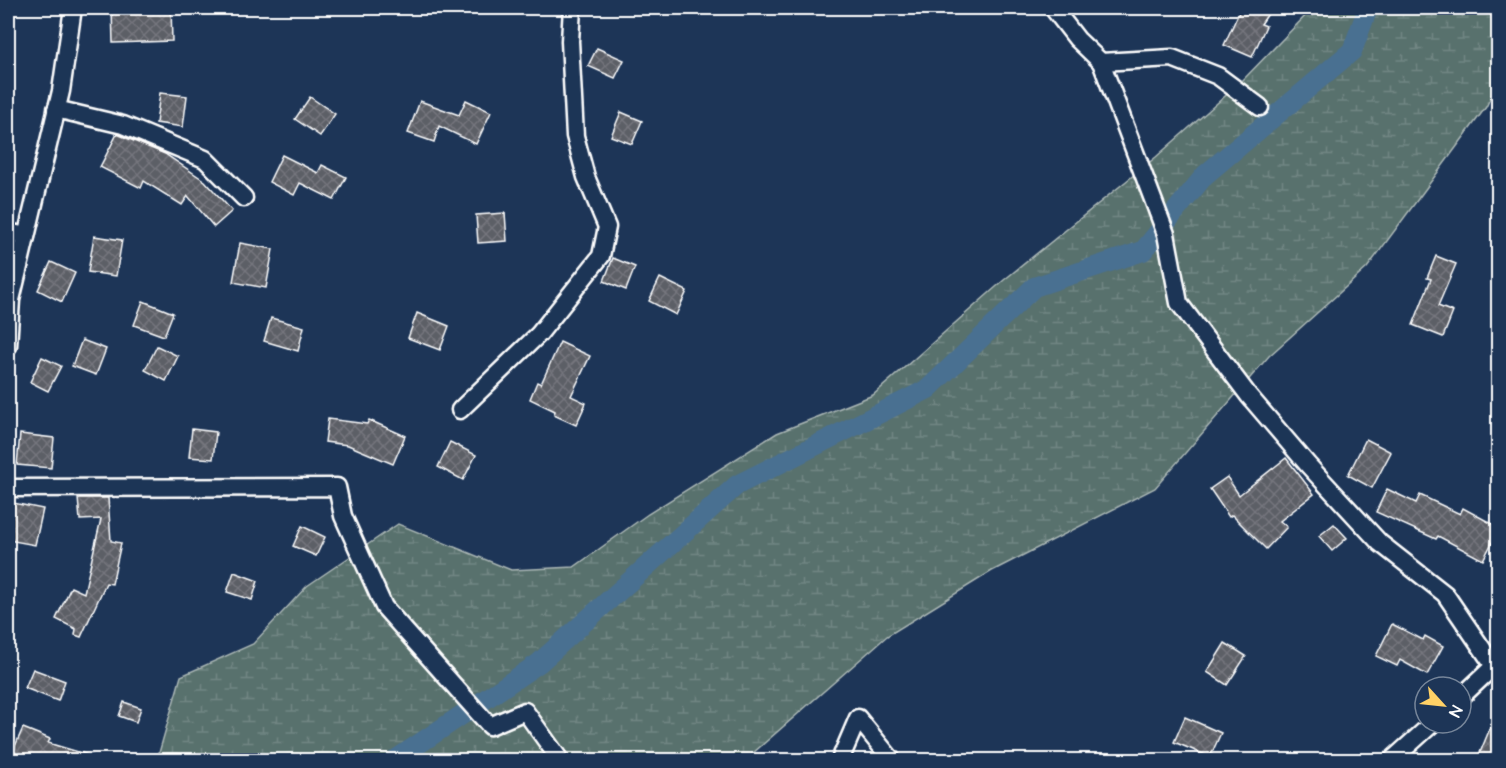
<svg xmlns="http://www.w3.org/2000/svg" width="1506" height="768" font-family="'Architects Daughter',sans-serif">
<defs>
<pattern id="wetland-marsh" width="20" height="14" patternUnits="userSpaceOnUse" patternTransform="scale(1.5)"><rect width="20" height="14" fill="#58716d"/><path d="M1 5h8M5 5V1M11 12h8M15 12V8" fill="none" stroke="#718683"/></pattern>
<pattern id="building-cross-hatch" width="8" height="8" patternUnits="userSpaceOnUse" patternTransform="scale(1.5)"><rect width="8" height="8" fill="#5c5e66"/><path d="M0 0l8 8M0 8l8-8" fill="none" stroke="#74767d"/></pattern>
</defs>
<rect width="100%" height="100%" fill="#1d3557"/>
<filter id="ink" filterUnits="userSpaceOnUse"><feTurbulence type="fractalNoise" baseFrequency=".0167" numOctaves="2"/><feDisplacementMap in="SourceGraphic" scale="12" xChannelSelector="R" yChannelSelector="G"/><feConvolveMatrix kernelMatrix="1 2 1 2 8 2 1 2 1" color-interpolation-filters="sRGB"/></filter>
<g filter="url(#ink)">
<path fill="url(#wetland-marsh)" stroke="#acb8b6" stroke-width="1.5" d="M 1313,8 L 1498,8 L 1498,82 L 1486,107 L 1367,268 L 1269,356 L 1155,488 L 992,571 L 887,636 L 745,760 L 157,760 L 181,676 L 253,644 L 307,586 L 398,524 L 511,570 L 574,567 L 648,514 L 777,433 L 873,395 L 1004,280 L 1156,157 L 1241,82 Z"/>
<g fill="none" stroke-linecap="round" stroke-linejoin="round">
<path stroke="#496f91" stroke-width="20" d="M 395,760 L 539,663 L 737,485 L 928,389 L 1034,287 L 1143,251 L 1205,175 L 1352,51 L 1368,8"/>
</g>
<g fill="url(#building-cross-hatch)" stroke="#fff" stroke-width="1.5">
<path d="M 112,8 L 171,8 L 172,41 L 113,43 Z"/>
<path d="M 1241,8 L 1272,8 L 1261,24 L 1266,26 L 1252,57 L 1224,45 Z"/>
<path d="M 597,48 L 624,60 L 615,78 L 588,66 Z"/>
<path d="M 160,93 L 187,96 L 183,127 L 156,123 Z"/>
<path d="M 310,97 L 335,114 L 320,136 L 295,119 Z"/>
<path d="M 466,100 L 491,112 L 476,144 L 439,126 L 434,142 L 408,133 L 420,101 L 459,115 Z"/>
<path d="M 621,112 L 642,121 L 632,144 L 611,136 Z"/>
<path d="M 117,134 L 165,154 L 205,181 L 232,211 L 214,227 L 188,196 L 182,205 L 144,181 L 141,188 L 100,167 Z"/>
<path d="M 282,155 L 318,173 L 322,165 L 346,177 L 334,200 L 300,183 L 294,195 L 269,182 Z"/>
<path d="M 505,213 L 507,241 L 478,243 L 476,215 Z"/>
<path d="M 94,236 L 122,240 L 116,276 L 88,272 Z"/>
<path d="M 240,243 L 273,249 L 266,288 L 233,282 Z"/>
<path d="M 1436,256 L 1456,264 L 1438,306 L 1453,312 L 1443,337 L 1413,325 L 1431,279 L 1427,278 Z"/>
<path d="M 613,258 L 635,267 L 626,290 L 604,281 Z"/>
<path d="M 51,262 L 75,273 L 62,302 L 38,290 Z"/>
<path d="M 660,278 L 687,291 L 676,315 L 649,301 Z"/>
<path d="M 143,301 L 173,313 L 164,336 L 134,325 Z"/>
<path d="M 417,313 L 449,326 L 440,350 L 408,338 Z"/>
<path d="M 271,318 L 304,327 L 298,351 L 264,341 Z"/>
<path d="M 82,340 L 106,349 L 96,375 L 72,366 Z"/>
<path d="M 560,342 L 590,356 L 571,396 L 586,403 L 576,425 L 554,415 L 555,411 L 530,399 L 537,382 L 541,384 Z"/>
<path d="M 157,346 L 178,356 L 166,381 L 145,370 Z"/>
<path d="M 42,357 L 61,366 L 48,391 L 30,382 Z"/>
<path d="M 328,419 L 367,424 L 369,420 L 405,436 L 393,464 L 348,445 L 325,442 Z"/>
<path d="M 192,429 L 216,432 L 213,459 L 189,457 Z"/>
<path d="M 20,434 L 54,438 L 51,468 L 17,465 Z"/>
<path d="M 1366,439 L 1391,452 L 1372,488 L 1348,475 Z"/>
<path d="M 450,442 L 476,455 L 463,480 L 438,467 Z"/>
<path d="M 1286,458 L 1314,494 L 1280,521 L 1287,527 L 1266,549 L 1232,515 L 1229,517 L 1210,489 L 1227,477 L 1239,495 Z"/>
<path d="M 1387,489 L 1416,503 L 1420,495 L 1460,514 L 1463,508 L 1498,527 L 1498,531 L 1483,560 L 1438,536 L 1436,539 L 1376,512 Z"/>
<path d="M 78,498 L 108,498 L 111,541 L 121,543 L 112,584 L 106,583 L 81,637 L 75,635 L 76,629 L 56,619 L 71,587 L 84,593 L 101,519 L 80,520 Z"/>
<path d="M 13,503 L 43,509 L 35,545 L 8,540 L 8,529 Z"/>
<path d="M 1334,524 L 1347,538 L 1332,551 L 1319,536 Z"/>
<path d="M 302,526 L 325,537 L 316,556 L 293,546 Z"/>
<path d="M 234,572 L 258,581 L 252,600 L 227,592 Z"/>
<path d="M 1392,624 L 1423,640 L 1425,636 L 1443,646 L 1427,675 L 1400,660 L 1397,666 L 1376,656 Z"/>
<path d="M 1225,643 L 1246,656 L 1227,685 L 1207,672 Z"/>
<path d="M 33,669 L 65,681 L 58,701 L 25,688 Z"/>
<path d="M 124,702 L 141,708 L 136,722 L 119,716 Z"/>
<path d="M 1498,709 L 1498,760 L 1477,760 Z"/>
<path d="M 1185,717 L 1221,733 L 1210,757 L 1174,742 Z"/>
<path d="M 23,728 L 50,739 L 48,743 L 95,757 L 94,760 L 9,760 Z"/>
</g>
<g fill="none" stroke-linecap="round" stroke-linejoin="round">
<defs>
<g id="street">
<path d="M 1053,8 L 1077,39 L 1101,62 L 1166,234 L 1179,303 L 1249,396 L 1308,465 L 1380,543 L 1445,594 L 1494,666 L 1498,669"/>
<path d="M 1101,62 L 1172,58 L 1218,76 L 1260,107"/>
<path d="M 56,109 L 123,125 L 205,159 L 244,198"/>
<path d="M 8,232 L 26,236"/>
<path d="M 8,346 L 11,300 L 61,91 L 73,8"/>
<path d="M 460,410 L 539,334 L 601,256 L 607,227 L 586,177 L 575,136 L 570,41 L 572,8"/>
<path d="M 8,488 L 337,487 L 343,516 L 384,607 L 490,726 L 525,711 L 560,760"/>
<path d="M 1461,697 L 1494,666"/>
<path d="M 840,760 L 858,718 L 892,760"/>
<path d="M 1392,760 L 1433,723"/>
</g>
</defs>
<use href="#street" stroke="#fff" stroke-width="21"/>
<use href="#street" stroke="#1d3557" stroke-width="16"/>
</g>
</g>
<rect width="1506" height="768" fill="none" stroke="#1d3557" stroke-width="30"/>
<rect x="15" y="15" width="1476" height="738" fill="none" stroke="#fff" stroke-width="2" filter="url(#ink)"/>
<g transform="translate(1443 705) rotate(117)"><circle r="28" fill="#1d3557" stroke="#77869a" stroke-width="1.5"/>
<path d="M0-4.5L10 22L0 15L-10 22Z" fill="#ffd166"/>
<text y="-9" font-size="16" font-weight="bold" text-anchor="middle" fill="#ffffff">N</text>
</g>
</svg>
